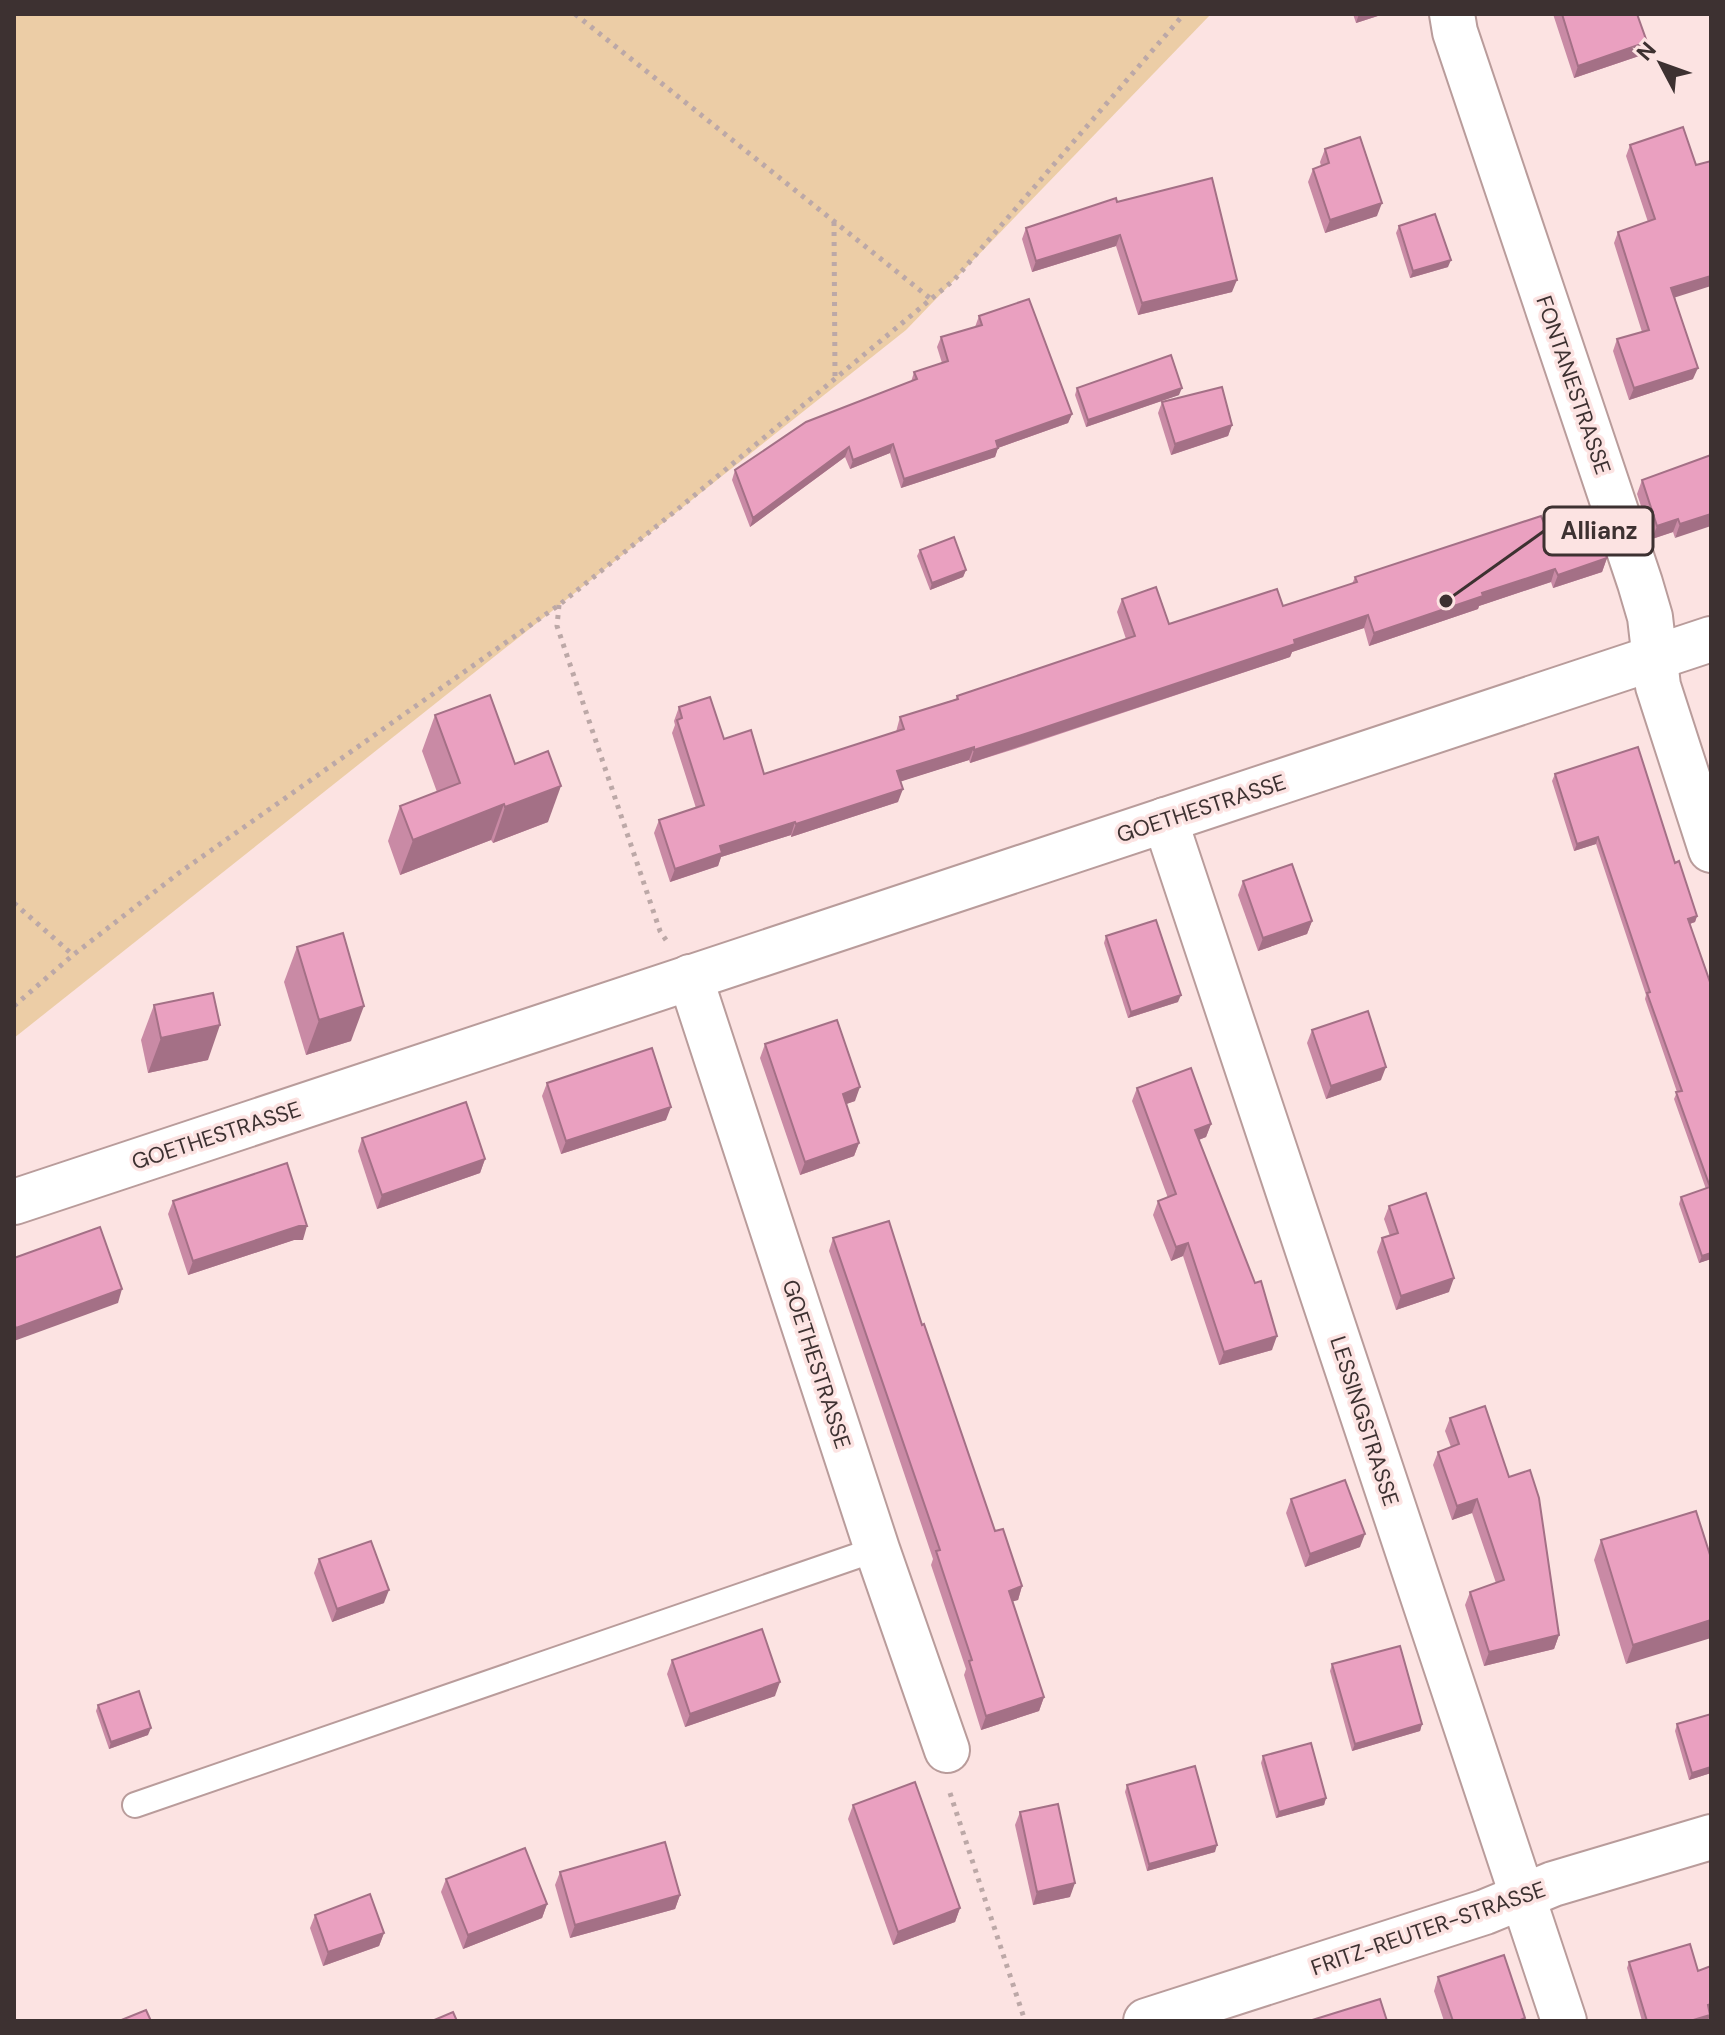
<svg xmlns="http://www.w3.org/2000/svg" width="1725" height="2035" font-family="'DM Sans',sans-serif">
<rect width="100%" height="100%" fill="#fce3e2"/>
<path fill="#eccda6" d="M 14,14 L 1211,14 L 906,330 L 14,1038 Z"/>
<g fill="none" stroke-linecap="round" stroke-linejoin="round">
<defs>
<path id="service" d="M 135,1805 L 877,1549"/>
<g id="minor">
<path d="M 1452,14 L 1455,32 L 1640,583 L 1650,617 L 1658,686 L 1711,850"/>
<path d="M 1165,820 L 1564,2021"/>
<path d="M 690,977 L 877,1549 L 947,1750"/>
<path d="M 14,1202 L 1711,639"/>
<path d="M 1146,2021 L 1485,1912 L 1553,1884 L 1711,1837"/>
</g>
</defs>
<use href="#service" stroke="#b99c9b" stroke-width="28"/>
<use href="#minor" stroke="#b99c9b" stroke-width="48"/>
<g stroke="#bca8a7" stroke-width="5" stroke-dasharray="4 6" stroke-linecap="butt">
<path d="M 575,14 L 931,299"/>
<path d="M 834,222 L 835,379"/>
<path d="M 559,605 L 557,626 L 660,931 L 666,940"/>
<path d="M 14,903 L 73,955"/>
<path d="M 14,1006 L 73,955 L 179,873 L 559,605 L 684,504 L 954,280 L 1184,14"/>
<path d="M 950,1793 L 1025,2021"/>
</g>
<use href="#service" stroke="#fff" stroke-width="24"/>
<use href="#minor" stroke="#fff" stroke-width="44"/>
</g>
<g fill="#c98aa5">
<path d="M 1353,14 L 1384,14 L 1356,23 Z"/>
<path d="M 1553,14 L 1639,14 L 1637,15 L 1642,55 L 1574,78 Z"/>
<path d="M 1683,127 L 1675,297 L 1693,379 L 1629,400 L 1613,351 L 1617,339 L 1642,332 L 1614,243 L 1618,232 L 1648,222 L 1626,156 L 1630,145 Z"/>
<path d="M 1325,149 L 1377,216 L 1325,233 L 1308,182 L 1313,169 L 1321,166 L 1320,162 Z"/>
<path d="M 1117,202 L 1232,292 L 1138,315 L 1116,246 L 1032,272 L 1022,239 L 1026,228 Z"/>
<path d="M 1399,226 L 1448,267 L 1410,278 L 1396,233 Z"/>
<path d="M 979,316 L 1072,414 L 1068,423 L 998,448 L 995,457 L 901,488 L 890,453 L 850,469 L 845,457 L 750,527 L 732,480 L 735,470 L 911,382 L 914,372 L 942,363 L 937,347 L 941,337 L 975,327 Z"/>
<path d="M 1077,388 L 1179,395 L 1086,427 L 1075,395 Z"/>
<path d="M 1162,402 L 1232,425 L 1228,436 L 1171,455 L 1158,413 Z"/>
<path d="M 1711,455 L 1675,538 L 1673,532 L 1652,539 L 1637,494 L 1642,480 Z"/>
<path d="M 1545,525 L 1605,552 L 1607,558 L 1602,572 L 1553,588 L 1551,582 L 1479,606 L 1478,609 L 1369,646 L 1364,628 L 1292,652 L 1290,657 L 1024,746 L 970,763 L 969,760 L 901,781 L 898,802 L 791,837 L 791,835 L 721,857 L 718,866 L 670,882 L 654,833 L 659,820 L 696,808 L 672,733 L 675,725 L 674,721 L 679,707 L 724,739 L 764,774 L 896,732 L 900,717 L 956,699 L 957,696 L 1126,639 L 1117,612 L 1122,599 L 1169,624 L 1283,606 L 1352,584 L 1355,577 Z"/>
<path d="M 920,550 L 966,570 L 963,577 L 930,590 L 917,556 Z"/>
<path d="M 435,715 L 515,764 L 548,822 L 493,843 L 491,840 L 400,875 L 388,841 L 400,806 L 437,792 L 422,751 Z"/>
<path d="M 1555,774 L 1675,863 L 1697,916 L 1695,922 L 1690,924 L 1711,985 L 1711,1259 L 1699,1263 L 1679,1204 L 1681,1197 L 1706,1189 L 1674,1099 L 1677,1092 L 1645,999 L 1646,995 L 1596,844 L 1574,851 L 1552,781 Z"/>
<path d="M 1243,881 L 1312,921 L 1307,934 L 1258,951 L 1238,895 Z"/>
<path d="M 1106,936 L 1178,1002 L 1128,1018 L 1104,943 Z"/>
<path d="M 297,947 L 351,1041 L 306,1055 L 284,982 Z"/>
<path d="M 154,1005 L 208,1060 L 148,1073 L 141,1040 Z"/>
<path d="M 1312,1030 L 1381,1080 L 1326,1099 L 1307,1043 Z"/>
<path d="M 765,1044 L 855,1101 L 846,1104 L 859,1143 L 854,1156 L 800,1175 L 760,1058 Z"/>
<path d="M 547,1083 L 666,1120 L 561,1154 L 542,1096 Z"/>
<path d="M 1137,1088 L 1211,1124 L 1206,1137 L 1199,1140 L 1272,1350 L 1219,1365 L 1183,1256 L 1171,1261 L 1153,1215 L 1158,1201 L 1168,1198 L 1132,1101 Z"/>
<path d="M 362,1138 L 485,1159 L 480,1173 L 377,1209 L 358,1151 Z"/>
<path d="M 173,1201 L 303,1240 L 294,1240 L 188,1275 L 168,1214 Z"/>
<path d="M 1389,1206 L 1449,1292 L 1396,1310 L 1377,1252 L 1382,1238 L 1390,1236 L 1384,1219 Z"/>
<path d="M 833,1238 L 922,1325 L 995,1531 L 1022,1586 L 1018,1600 L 1012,1601 L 1044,1697 L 1039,1711 L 981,1730 L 964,1675 L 966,1669 L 931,1565 L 933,1559 L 829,1251 Z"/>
<path d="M 1450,1418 L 1559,1635 L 1554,1649 L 1484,1666 L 1465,1605 L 1470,1592 L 1496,1583 L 1472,1513 L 1452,1520 L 1433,1465 L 1438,1452 L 1451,1447 L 1445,1431 Z"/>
<path d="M 1291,1499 L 1360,1547 L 1305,1567 L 1286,1513 Z"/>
<path d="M 1696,1511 L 1626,1664 L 1594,1560 L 1601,1540 Z"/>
<path d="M 319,1559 L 384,1603 L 332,1622 L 314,1573 Z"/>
<path d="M 672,1660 L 775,1696 L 685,1727 L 667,1674 Z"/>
<path d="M 1332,1664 L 1422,1724 L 1420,1731 L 1352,1751 L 1330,1671 Z"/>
<path d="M 98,1705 L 148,1735 L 109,1749 L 96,1711 Z"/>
<path d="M 1711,1714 L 1711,1773 L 1689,1780 L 1675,1731 L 1677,1724 Z"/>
<path d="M 1263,1756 L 1326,1798 L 1324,1805 L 1276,1818 L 1261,1763 Z"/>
<path d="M 1127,1785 L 1215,1852 L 1147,1871 L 1125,1792 Z"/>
<path d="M 853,1805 L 960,1908 L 955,1922 L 893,1945 L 848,1819 Z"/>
<path d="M 1020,1812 L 1070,1897 L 1033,1905 L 1015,1825 Z"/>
<path d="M 560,1872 L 680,1895 L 675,1909 L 570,1938 L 555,1885 Z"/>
<path d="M 446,1879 L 547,1904 L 542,1918 L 463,1949 L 441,1892 Z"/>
<path d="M 315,1915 L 384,1933 L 379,1946 L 323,1966 L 310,1928 Z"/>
<path d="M 1629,1962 L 1698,1971 L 1709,2011 L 1708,2021 L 1642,2021 L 1627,1968 Z"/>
<path d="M 1438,1977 L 1524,2021 L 1444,2021 L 1434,1991 Z"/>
</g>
<g fill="#a47086">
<path d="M 1359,14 L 1384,14 L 1356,23 Z"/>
<path d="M 1647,42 L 1642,55 L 1574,78 L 1578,66 Z"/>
<path d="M 1382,203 L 1377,216 L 1325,233 L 1330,220 Z"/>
<path d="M 1120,235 L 1116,246 L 1032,272 L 1036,261 Z"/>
<path d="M 1451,260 L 1448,267 L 1410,278 L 1413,271 Z"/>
<path d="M 1711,276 L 1711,286 L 1667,300 L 1671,288 Z"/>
<path d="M 1237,280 L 1232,292 L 1138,315 L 1142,303 Z"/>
<path d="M 1698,368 L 1693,379 L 1629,400 L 1634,388 Z"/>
<path d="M 1182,388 L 1179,395 L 1086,427 L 1088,420 Z"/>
<path d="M 1072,414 L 1068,423 L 995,449 L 998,448 L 995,457 L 901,488 L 904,479 L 996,441 Z"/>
<path d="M 1232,425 L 1228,436 L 1171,455 L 1175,444 Z"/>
<path d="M 893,444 L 890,453 L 850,469 L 853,460 Z"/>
<path d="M 849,447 L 845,457 L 750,527 L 753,518 Z"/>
<path d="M 1711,514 L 1711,526 L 1675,538 L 1680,524 Z"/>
<path d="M 1678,519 L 1673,532 L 1652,539 L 1657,526 Z"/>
<path d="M 1609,541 L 1604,554 L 1602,543 Z"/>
<path d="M 1607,558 L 1602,572 L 1553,588 L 1558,575 Z"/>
<path d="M 1555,569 L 1551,582 L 1479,606 L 1478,609 L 1369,646 L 1374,633 L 1482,593 Z"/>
<path d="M 966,570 L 963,577 L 930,590 L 932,583 Z"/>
<path d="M 1368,615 L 1364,628 L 1292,652 L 1290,657 L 970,763 L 974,750 Z"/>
<path d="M 974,747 L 969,760 L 893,784 L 897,771 Z"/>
<path d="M 561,786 L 548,822 L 493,843 L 505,807 Z"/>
<path d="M 903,789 L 898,802 L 791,837 L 796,824 Z"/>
<path d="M 504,804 L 491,840 L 400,875 L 413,840 Z"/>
<path d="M 795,822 L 791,835 L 721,857 L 718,866 L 670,882 L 675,869 L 720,846 Z"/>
<path d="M 1598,837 L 1596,844 L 1574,851 L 1577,844 Z"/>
<path d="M 1697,916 L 1695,922 L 1686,925 L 1688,919 Z"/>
<path d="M 1312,921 L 1307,934 L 1258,951 L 1263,938 Z"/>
<path d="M 1181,995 L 1178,1002 L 1128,1018 L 1131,1012 Z"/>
<path d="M 364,1006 L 351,1041 L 306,1055 L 319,1020 Z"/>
<path d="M 220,1025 L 208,1060 L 148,1073 L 161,1038 Z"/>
<path d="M 1386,1067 L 1381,1080 L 1326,1099 L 1331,1086 Z"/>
<path d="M 860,1087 L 855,1101 L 838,1107 L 843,1094 Z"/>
<path d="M 671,1107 L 666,1120 L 561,1154 L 566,1141 Z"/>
<path d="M 1211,1124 L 1206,1137 L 1190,1143 L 1195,1130 Z"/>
<path d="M 859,1143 L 854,1156 L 800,1175 L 805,1162 Z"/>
<path d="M 485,1159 L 480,1173 L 377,1209 L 382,1195 Z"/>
<path d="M 299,1226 L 307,1226 L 303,1240 L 294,1240 L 188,1275 L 193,1261 Z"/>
<path d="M 1188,1243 L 1183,1256 L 1171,1261 L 1176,1247 Z"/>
<path d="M 1711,1253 L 1711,1259 L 1699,1263 L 1702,1256 Z"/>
<path d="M 1454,1278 L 1449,1292 L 1396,1310 L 1401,1296 Z"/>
<path d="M 122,1289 L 118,1303 L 14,1341 L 14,1334 L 16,1328 Z"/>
<path d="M 1277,1336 L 1272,1350 L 1219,1365 L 1224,1352 Z"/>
<path d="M 1477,1499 L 1472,1513 L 1452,1520 L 1457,1506 Z"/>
<path d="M 1365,1534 L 1360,1547 L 1305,1567 L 1310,1554 Z"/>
<path d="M 1022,1586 L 1018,1600 L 1004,1604 L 1009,1591 Z"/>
<path d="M 389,1590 L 384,1603 L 332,1622 L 337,1609 Z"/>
<path d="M 1711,1620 L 1711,1638 L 1626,1664 L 1633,1645 Z"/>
<path d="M 1559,1635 L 1554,1649 L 1484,1666 L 1489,1652 Z"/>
<path d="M 780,1682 L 775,1696 L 685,1727 L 690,1714 Z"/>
<path d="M 1044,1697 L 1039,1711 L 981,1730 L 986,1716 Z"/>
<path d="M 1422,1724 L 1420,1731 L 1352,1751 L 1355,1744 Z"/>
<path d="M 151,1728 L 148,1735 L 109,1749 L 111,1742 Z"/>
<path d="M 1711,1767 L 1711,1773 L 1689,1780 L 1692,1773 Z"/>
<path d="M 1326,1798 L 1324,1805 L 1276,1818 L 1279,1812 Z"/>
<path d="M 1217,1845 L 1215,1852 L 1147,1871 L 1149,1864 Z"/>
<path d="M 1075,1883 L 1070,1897 L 1033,1905 L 1037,1892 Z"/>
<path d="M 680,1895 L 675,1909 L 570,1938 L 575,1925 Z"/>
<path d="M 547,1904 L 542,1918 L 463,1949 L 468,1935 Z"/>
<path d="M 960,1908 L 955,1922 L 893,1945 L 898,1932 Z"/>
<path d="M 384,1933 L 379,1946 L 323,1966 L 328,1952 Z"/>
<path d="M 1710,2015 L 1708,2021 L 1690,2021 Z"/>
</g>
<g fill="#eaa0c0" stroke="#a47086" stroke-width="2">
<path d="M 1562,14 L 1637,14 L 1647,42 L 1578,66 Z"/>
<path d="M 1683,127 L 1696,165 L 1711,161 L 1711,276 L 1671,288 L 1698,368 L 1634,388 L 1617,339 L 1649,330 L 1618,232 L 1655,219 L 1630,145 Z"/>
<path d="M 1360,137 L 1382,203 L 1330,220 L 1313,169 L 1329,163 L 1325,149 Z"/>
<path d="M 1212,178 L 1237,280 L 1142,303 L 1120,235 L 1036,261 L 1026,228 L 1116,198 L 1117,202 Z"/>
<path d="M 1435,214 L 1451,260 L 1413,271 L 1399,226 Z"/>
<path d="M 1029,299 L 1072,414 L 996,441 L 998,448 L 904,479 L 893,444 L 853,460 L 849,447 L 753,518 L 735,470 L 806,422 L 917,379 L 914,372 L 948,361 L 941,337 L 982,325 L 979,316 Z"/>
<path d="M 1171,355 L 1182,388 L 1088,420 L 1077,388 Z"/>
<path d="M 1222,387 L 1232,425 L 1175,444 L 1162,402 Z"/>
<path d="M 1711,455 L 1711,514 L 1680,524 L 1678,519 L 1657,526 L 1642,480 Z"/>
<path d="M 1597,507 L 1609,541 L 1602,543 L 1607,558 L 1558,575 L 1555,569 L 1482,593 L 1483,596 L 1374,633 L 1368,615 L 1294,640 L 1295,644 L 1028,733 L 974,750 L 974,747 L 897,771 L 903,789 L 796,824 L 795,822 L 720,846 L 722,853 L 675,869 L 659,820 L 704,805 L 677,720 L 682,718 L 679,707 L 710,697 L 724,739 L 751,730 L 764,774 L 904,729 L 900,717 L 958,699 L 957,696 L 1135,636 L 1122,599 L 1156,587 L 1169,624 L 1277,589 L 1283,606 L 1357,582 L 1355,577 L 1541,516 L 1545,525 Z"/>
<path d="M 954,537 L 966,570 L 932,583 L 920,550 Z"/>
<path d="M 490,695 L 515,764 L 548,751 L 561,786 L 505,807 L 504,804 L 413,840 L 400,806 L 460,783 L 435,715 Z"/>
<path d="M 1638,747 L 1675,863 L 1679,861 L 1697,916 L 1688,919 L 1711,985 L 1711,1253 L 1702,1256 L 1681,1197 L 1710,1187 L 1676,1092 L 1682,1091 L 1647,993 L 1650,992 L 1598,837 L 1577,844 L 1555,774 Z"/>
<path d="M 1292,864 L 1312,921 L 1263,938 L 1243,881 Z"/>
<path d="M 1156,920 L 1181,995 L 1131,1012 L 1106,936 Z"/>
<path d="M 343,933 L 364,1006 L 319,1020 L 297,947 Z"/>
<path d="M 213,993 L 220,1025 L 161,1038 L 154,1005 Z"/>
<path d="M 1368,1011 L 1386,1067 L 1331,1086 L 1312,1030 Z"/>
<path d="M 837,1020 L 860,1087 L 843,1094 L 859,1143 L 805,1162 L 765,1044 Z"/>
<path d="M 652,1048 L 671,1107 L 566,1141 L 547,1083 Z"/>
<path d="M 1191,1068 L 1211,1124 L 1195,1130 L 1255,1283 L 1261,1281 L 1277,1336 L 1224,1352 L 1188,1243 L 1176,1247 L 1158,1201 L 1176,1194 L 1137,1088 Z"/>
<path d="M 466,1102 L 485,1159 L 382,1195 L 362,1138 Z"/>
<path d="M 287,1163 L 307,1226 L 299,1226 L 193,1261 L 173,1201 Z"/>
<path d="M 1426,1193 L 1454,1278 L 1401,1296 L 1382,1238 L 1398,1233 L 1389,1206 Z"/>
<path d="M 889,1221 L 922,1325 L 924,1324 L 995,1531 L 1003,1529 L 1022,1586 L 1009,1591 L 1044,1697 L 986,1716 L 969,1661 L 972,1660 L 936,1551 L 940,1550 L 833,1238 Z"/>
<path d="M 100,1227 L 122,1289 L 16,1328 L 14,1323 L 14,1258 Z"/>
<path d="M 1485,1406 L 1509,1477 L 1530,1470 L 1539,1498 L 1559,1635 L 1489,1652 L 1470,1592 L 1504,1580 L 1477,1499 L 1457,1506 L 1438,1452 L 1459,1444 L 1450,1418 Z"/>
<path d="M 1345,1480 L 1365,1534 L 1310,1554 L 1291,1499 Z"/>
<path d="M 1696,1511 L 1711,1558 L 1711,1620 L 1633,1645 L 1601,1540 Z"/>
<path d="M 371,1541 L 389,1590 L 337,1609 L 319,1559 Z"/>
<path d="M 762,1629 L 780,1682 L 690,1714 L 672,1660 Z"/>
<path d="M 1400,1646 L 1422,1724 L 1355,1744 L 1332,1664 Z"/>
<path d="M 139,1691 L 151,1728 L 111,1742 L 98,1705 Z"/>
<path d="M 1711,1714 L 1711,1767 L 1692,1773 L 1677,1724 Z"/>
<path d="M 1311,1743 L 1326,1798 L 1279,1812 L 1263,1756 Z"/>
<path d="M 1195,1766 L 1217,1845 L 1149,1864 L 1127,1785 Z"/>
<path d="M 915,1782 L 960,1908 L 898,1932 L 853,1805 Z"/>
<path d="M 1058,1804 L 1075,1883 L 1037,1892 L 1020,1812 Z"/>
<path d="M 665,1842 L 680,1895 L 575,1925 L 560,1872 Z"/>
<path d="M 525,1848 L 547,1904 L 468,1935 L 446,1879 Z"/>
<path d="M 370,1894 L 384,1933 L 328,1952 L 315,1915 Z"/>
<path d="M 1690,1944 L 1698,1971 L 1711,1966 L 1711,2004 L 1708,2005 L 1710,2015 L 1690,2021 L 1647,2021 L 1629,1962 Z"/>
<path d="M 1504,1955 L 1525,2018 L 1518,2021 L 1453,2021 L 1438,1977 Z"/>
<path d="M 1380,1999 L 1387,2021 L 1309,2021 Z"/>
<path d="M 146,2010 L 151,2021 L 119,2021 Z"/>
<path d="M 453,2012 L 457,2021 L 432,2021 Z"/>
</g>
<g text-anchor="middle" stroke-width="7" stroke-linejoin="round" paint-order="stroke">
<g font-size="22" fill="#3d3131" stroke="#fce3e2">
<text transform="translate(1574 385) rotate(71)" y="8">FONTANESTRASSE</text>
<text transform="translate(1201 808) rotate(-18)" y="8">GOETHESTRASSE</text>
<text transform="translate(216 1135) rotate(-18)" y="8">GOETHESTRASSE</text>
<text transform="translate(817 1364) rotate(72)" y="8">GOETHESTRASSE</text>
<text transform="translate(1365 1421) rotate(72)" y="8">LESSINGSTRASSE</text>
<text transform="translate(1428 1928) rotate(-19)" y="8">FRITZ-REUTER-STRASSE</text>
</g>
</g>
<path fill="none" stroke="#3d3131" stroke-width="3" d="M1446 601L1544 531"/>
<circle fill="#3d3131" stroke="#fce3e2" stroke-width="3" cx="1446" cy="601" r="8"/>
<rect fill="#fce3e2" stroke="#3d3131" stroke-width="3" x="1544" y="507" width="109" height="48" rx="8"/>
<g font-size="24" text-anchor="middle" font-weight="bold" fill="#3d3131">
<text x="1599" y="539">Allianz</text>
</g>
<rect width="1725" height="2035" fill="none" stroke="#3d3131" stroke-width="32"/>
<g transform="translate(1661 64) rotate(311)" stroke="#fce3e2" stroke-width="6" paint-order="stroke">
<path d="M0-6L14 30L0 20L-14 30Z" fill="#3d3131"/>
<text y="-12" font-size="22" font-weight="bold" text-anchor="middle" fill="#3d3131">N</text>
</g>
</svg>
